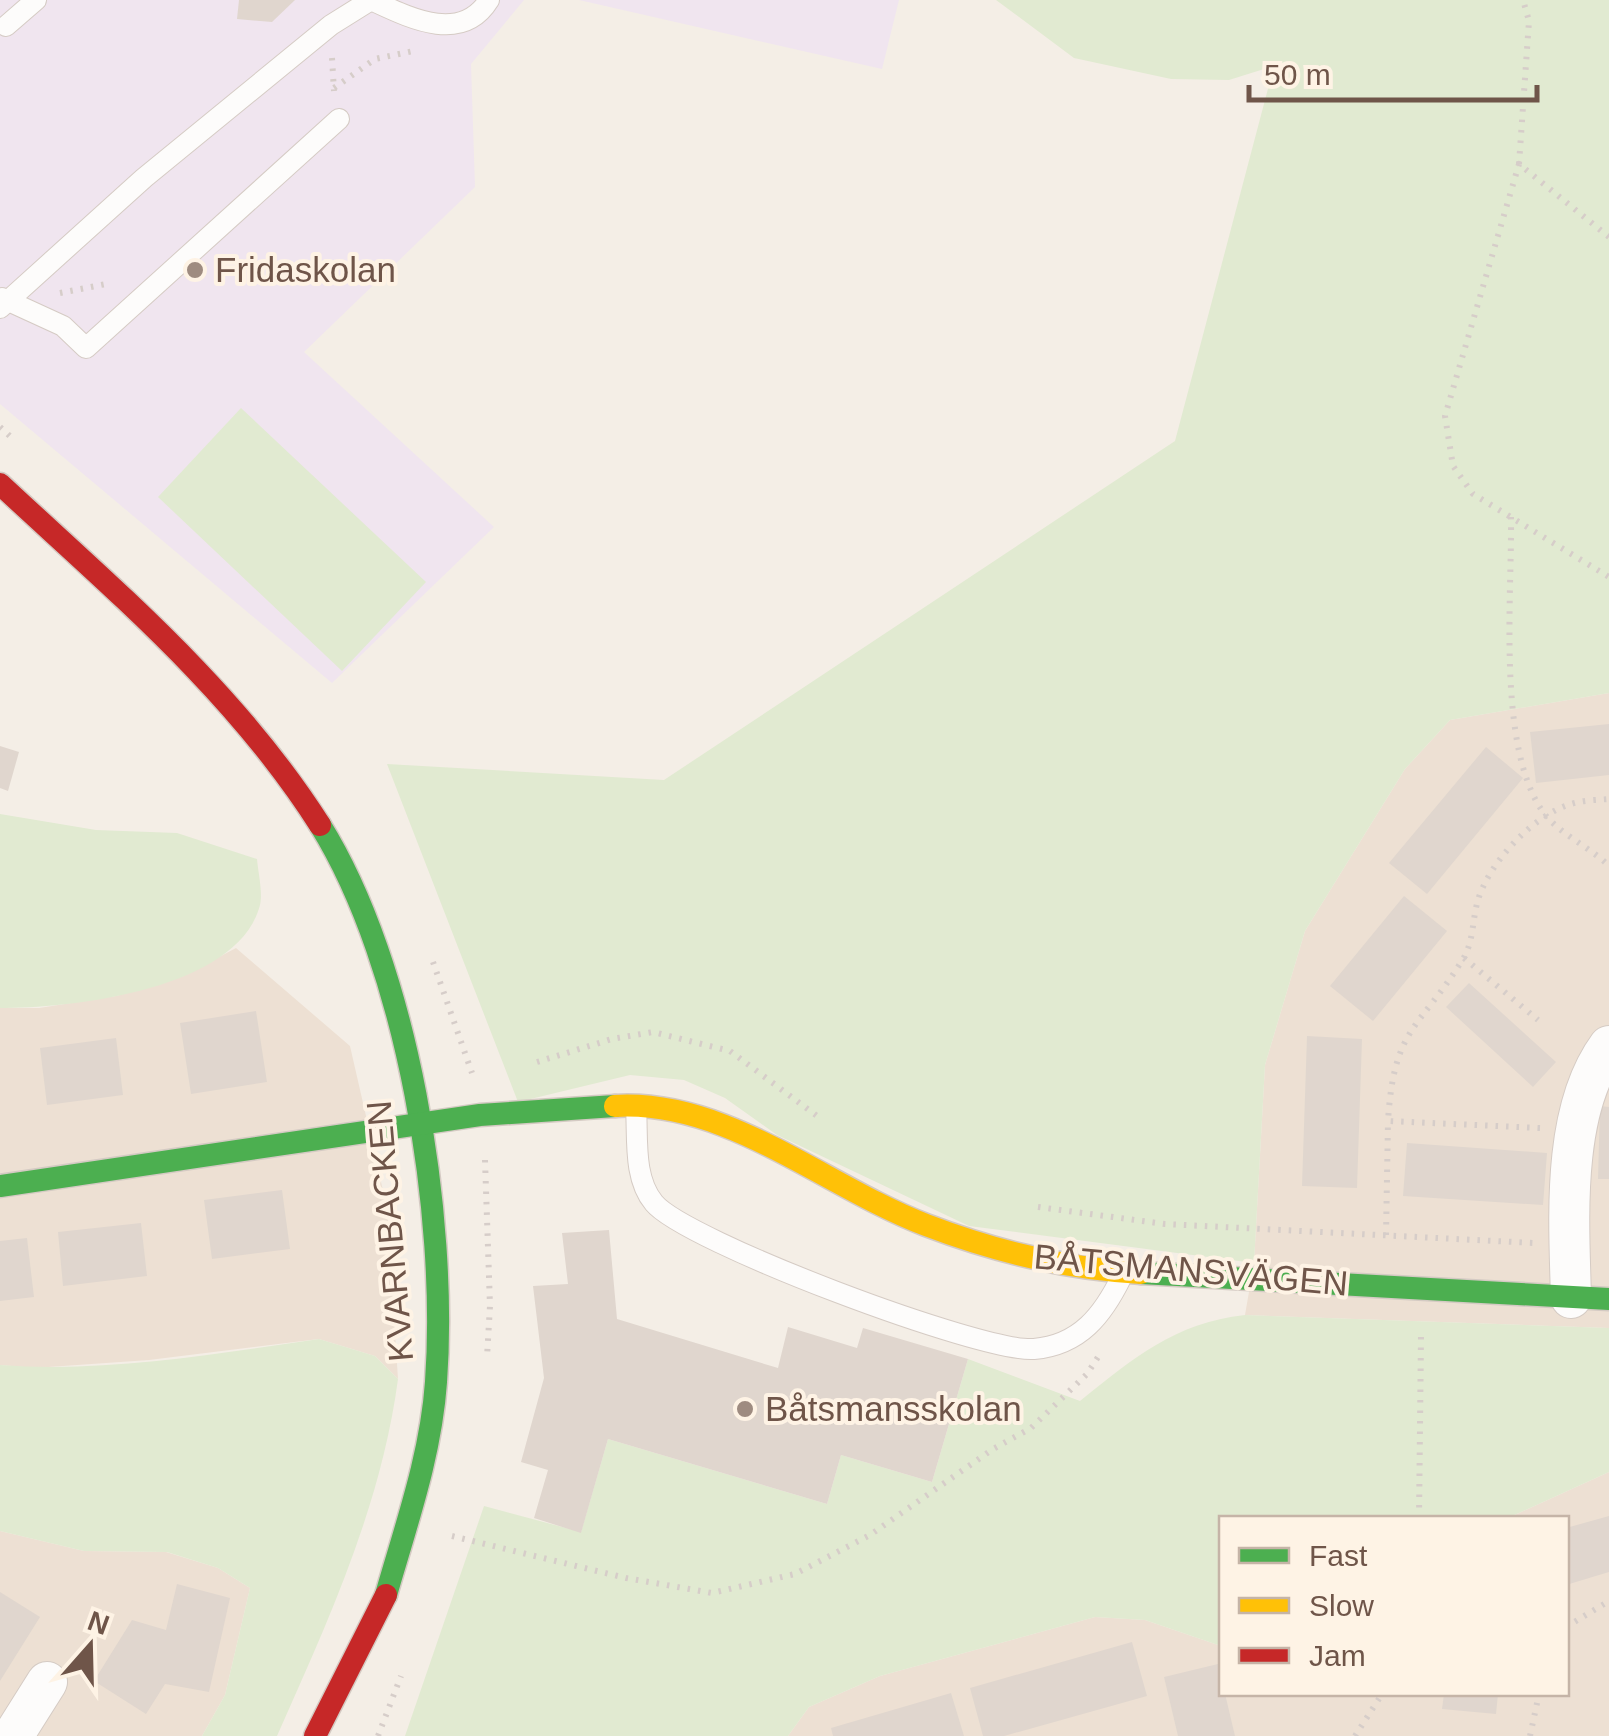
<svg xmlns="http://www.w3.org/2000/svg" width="1609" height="1736" font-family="Arial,sans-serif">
<rect width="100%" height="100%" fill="#f4eee6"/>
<g fill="#ede0d3">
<path d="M 1609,693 L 1609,1328 L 1245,1315 L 1254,1263 L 1265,1065 L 1305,931 L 1405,769 L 1450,720 Z"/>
<path d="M 236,948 L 350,1046 L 387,1208 L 398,1379 L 375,1356 L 319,1339 L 149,1360 L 34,1368 L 0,1365 L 0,1008 L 39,1008 L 116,996 L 181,977 Z"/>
<path d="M 1609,1472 L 1609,1736 L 788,1736 L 809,1707 L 880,1676 L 1095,1617 L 1145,1620 L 1221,1646 L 1222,1694 L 1566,1694 L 1566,1518 L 1508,1518 Z"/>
<path d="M 0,1531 L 84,1551 L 166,1552 L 218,1568 L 250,1588 L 225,1695 L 202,1736 L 0,1736 Z"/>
</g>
<g fill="#f0e5ef">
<path d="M 0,0 L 524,0 L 471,64 L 475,187 L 304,352 L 494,527 L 332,683 L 0,404 Z"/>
<path d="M 579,0 L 899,0 L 882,69 Z"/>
</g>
<g fill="#e1ead1">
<path d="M 996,0 L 1609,0 L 1609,693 L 1450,720 L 1405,769 L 1305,931 L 1265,1065 L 1254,1263 L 969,1226 L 777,1135 L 725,1098 L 684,1080 L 630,1075 L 518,1102 L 387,764 L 664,780 L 1175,441 L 1274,66 L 1229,80 L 1171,79 L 1074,58 Z"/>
<path d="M 241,408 L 426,582 L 342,671 L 158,497 Z"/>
<path d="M 0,814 L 96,830 L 177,833 L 257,859 C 258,872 263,892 260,905 C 238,990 72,1008 0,1008 Z"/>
<path d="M 1245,1315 L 1609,1328 L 1609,1472 L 1508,1518 L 1222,1518 L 1221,1646 L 1145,1620 L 1095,1617 L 880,1676 L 809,1707 L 788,1736 L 405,1736 L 484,1506 L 581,1532 L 608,1439 L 827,1504 L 841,1455 L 932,1482 L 968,1359 L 1080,1401 C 1134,1358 1174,1323 1245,1315 Z"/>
<path d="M 319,1339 L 375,1356 L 398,1379 C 381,1506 329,1619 277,1736 L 202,1736 L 225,1695 L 250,1588 L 218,1568 L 167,1552 L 84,1551 L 0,1531 L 0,1365 C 105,1373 215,1354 319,1339 Z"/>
</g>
<g fill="#e0d6ce">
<path d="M 239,0 L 295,0 L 272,22 L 237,19 Z"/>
<path d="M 1609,724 L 1609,775 L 1536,783 L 1530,732 Z"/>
<path d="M 0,746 L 19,752 L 8,791 L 0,788 Z"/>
<path d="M 1486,747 L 1523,778 L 1427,894 L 1389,863 Z"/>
<path d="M 1404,896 L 1447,931 L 1373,1021 L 1330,986 Z"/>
<path d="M 1469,983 L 1556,1062 L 1533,1087 L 1446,1007 Z"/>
<path d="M 256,1011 L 267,1082 L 191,1094 L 180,1023 Z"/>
<path d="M 1307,1036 L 1362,1039 L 1357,1188 L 1302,1186 Z"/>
<path d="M 116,1038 L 123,1095 L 47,1105 L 40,1048 Z"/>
<path d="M 1600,1106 L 1609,1107 L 1609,1179 L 1598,1179 Z"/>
<path d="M 1407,1143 L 1547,1153 L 1543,1205 L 1403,1196 Z"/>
<path d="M 282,1190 L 290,1249 L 212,1259 L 204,1200 Z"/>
<path d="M 141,1223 L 147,1276 L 63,1286 L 58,1232 Z"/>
<path d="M 609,1230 L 617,1319 L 778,1368 L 788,1327 L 857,1348 L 863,1328 L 968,1359 L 932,1482 L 841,1455 L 827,1504 L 608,1439 L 581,1533 L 534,1518 L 548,1470 L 521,1462 L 544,1378 L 533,1286 L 568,1284 L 562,1233 Z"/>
<path d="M 27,1238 L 34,1297 L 0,1301 L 0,1241 Z"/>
<path d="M 1609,1516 L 1609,1572 L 1566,1585 L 1566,1528 Z"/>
<path d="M 177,1584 L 230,1598 L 209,1692 L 165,1684 L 146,1714 L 94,1681 L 132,1620 L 166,1630 Z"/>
<path d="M 0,1592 L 40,1617 L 0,1681 Z"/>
<path d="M 1132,1642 L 1147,1696 L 1004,1736 L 983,1736 L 970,1688 Z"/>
<path d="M 1218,1664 L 1235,1736 L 1178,1736 L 1164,1677 Z"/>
<path d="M 951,1693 L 964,1736 L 833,1736 L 831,1728 Z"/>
<path d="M 1444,1694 L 1498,1694 L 1496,1714 L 1442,1709 Z"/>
</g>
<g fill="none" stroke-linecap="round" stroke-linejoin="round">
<defs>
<g id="lane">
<path d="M 371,0 C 408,17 461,45 489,0"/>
<path d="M 6,26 L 36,0"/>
<path d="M 2,298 L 63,326 L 86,348 L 339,119"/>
<path d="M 0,308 L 144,178 L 331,25 L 371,0"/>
<path d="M 636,1107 C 638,1138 633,1178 654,1203 C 685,1241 982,1353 1034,1349 C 1080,1345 1103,1315 1122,1276"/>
</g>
<g id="street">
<path d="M 1571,1298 C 1569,1220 1561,1111 1609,1046"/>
<path d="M 13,1736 L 47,1682"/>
</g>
<g id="fast">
<path d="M 320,825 C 408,966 448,1217 436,1382 C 431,1455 406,1525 386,1595"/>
<path d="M 0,1186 L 480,1115 L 615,1106"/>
<path d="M 1141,1273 L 1609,1299"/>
</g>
<path id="slow" d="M 615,1106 C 727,1099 826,1187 926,1225 C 994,1251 1069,1269 1141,1273"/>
<g id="jam">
<path d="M 0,484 C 116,592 234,690 320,825"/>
<path d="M 315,1736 L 386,1595"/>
</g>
</defs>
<use href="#lane" stroke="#d5cbc4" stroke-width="22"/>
<use href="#street" stroke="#d5cbc4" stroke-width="42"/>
<use href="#fast" stroke="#d4cac3" stroke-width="25"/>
<use href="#slow" stroke="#d4cac3" stroke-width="25"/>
<use href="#jam" stroke="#d4cac3" stroke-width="25"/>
<g stroke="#d6cdc9" stroke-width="6" stroke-dasharray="2.5 8" stroke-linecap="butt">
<path d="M 332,58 L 334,91"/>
<path d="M 334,88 L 375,59 L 418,50"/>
<path d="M 1519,164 L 1529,21 L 1523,0"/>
<path d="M 1609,237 L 1519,164 L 1445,416 L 1453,466 L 1473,494 L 1609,577"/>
<path d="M 60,293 L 111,283"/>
<path d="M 0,427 L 12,438"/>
<path d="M 1511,517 C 1512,598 1497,747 1543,812 C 1559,834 1590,847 1609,866"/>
<path d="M 1464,958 L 1538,1020"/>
<path d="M 433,962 L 472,1073"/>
<path d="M 537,1062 L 612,1039 L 653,1032 L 730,1051 L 821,1119"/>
<path d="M 1540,1128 L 1388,1121 C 1394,1026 1419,1030 1463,959 C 1474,941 1472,920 1478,900 C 1489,863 1533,815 1571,804 C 1583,800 1597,800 1609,799"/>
<path d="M 485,1160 L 490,1306 L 487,1357"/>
<path d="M 1038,1207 L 1165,1224 L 1534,1243"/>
<path d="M 1386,1235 L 1388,1121"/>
<path d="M 1419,1518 L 1421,1335"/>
<path d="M 452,1536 L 626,1578 L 712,1593 L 795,1574 L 870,1535 L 993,1449 L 1031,1428 L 1087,1374 L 1098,1357"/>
<path d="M 1566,1627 L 1609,1601"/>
<path d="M 378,1736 L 401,1676"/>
<path d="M 1355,1736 L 1382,1694"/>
<path d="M 1530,1736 L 1539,1694"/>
</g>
<use href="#lane" stroke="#fdfcfb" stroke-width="20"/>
<use href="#street" stroke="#fdfcfb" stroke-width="40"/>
<use href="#fast" stroke="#4caf50" stroke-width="22"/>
<use href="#slow" stroke="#ffc107" stroke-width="22"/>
<use href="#jam" stroke="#c62828" stroke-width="22"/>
</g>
<g fill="#9e8b80" stroke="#fef3e5" stroke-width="4">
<circle cx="195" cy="270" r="10"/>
<circle cx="745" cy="1409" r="10"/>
</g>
<g text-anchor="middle" stroke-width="8" stroke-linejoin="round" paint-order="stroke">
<g font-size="35" fill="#6f5549" stroke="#fef3e5" text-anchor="start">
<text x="215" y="282">Fridaskolan</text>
<text x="765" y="1421">Båtsmansskolan</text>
</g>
<g font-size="35" fill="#6f5549" stroke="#fef3e5">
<text transform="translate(390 1231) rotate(-95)" y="12">KVARNBACKEN</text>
<text transform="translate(1191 1270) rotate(5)" y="12">BÅTSMANSVÄGEN</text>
</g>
</g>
<rect x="1219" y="1516" width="350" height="180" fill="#fef3e5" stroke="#c5b4a7" stroke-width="2.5"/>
<rect x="1239" y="1548" width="50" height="15" fill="#4caf50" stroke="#c5b4a7" stroke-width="2.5"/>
<text x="1309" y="1566" font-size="30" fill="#6f5549">Fast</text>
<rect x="1239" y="1598" width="50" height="15" fill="#ffc107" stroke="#c5b4a7" stroke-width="2.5"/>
<text x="1309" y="1616" font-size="30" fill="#6f5549">Slow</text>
<rect x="1239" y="1648" width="50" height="15" fill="#c62828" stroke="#c5b4a7" stroke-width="2.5"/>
<text x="1309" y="1666" font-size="30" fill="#6f5549">Jam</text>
<g transform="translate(90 1646) rotate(20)" stroke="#fef3e5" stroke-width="8" paint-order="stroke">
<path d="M0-8L18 38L0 25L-18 38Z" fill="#6f5549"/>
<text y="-15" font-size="28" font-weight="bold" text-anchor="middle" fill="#6f5549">N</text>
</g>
<path d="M1249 85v15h288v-15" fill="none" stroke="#6f5549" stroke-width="5"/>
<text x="1264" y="85" font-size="30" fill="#6f5549" stroke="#fef3e5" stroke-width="8" paint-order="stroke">50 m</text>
</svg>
